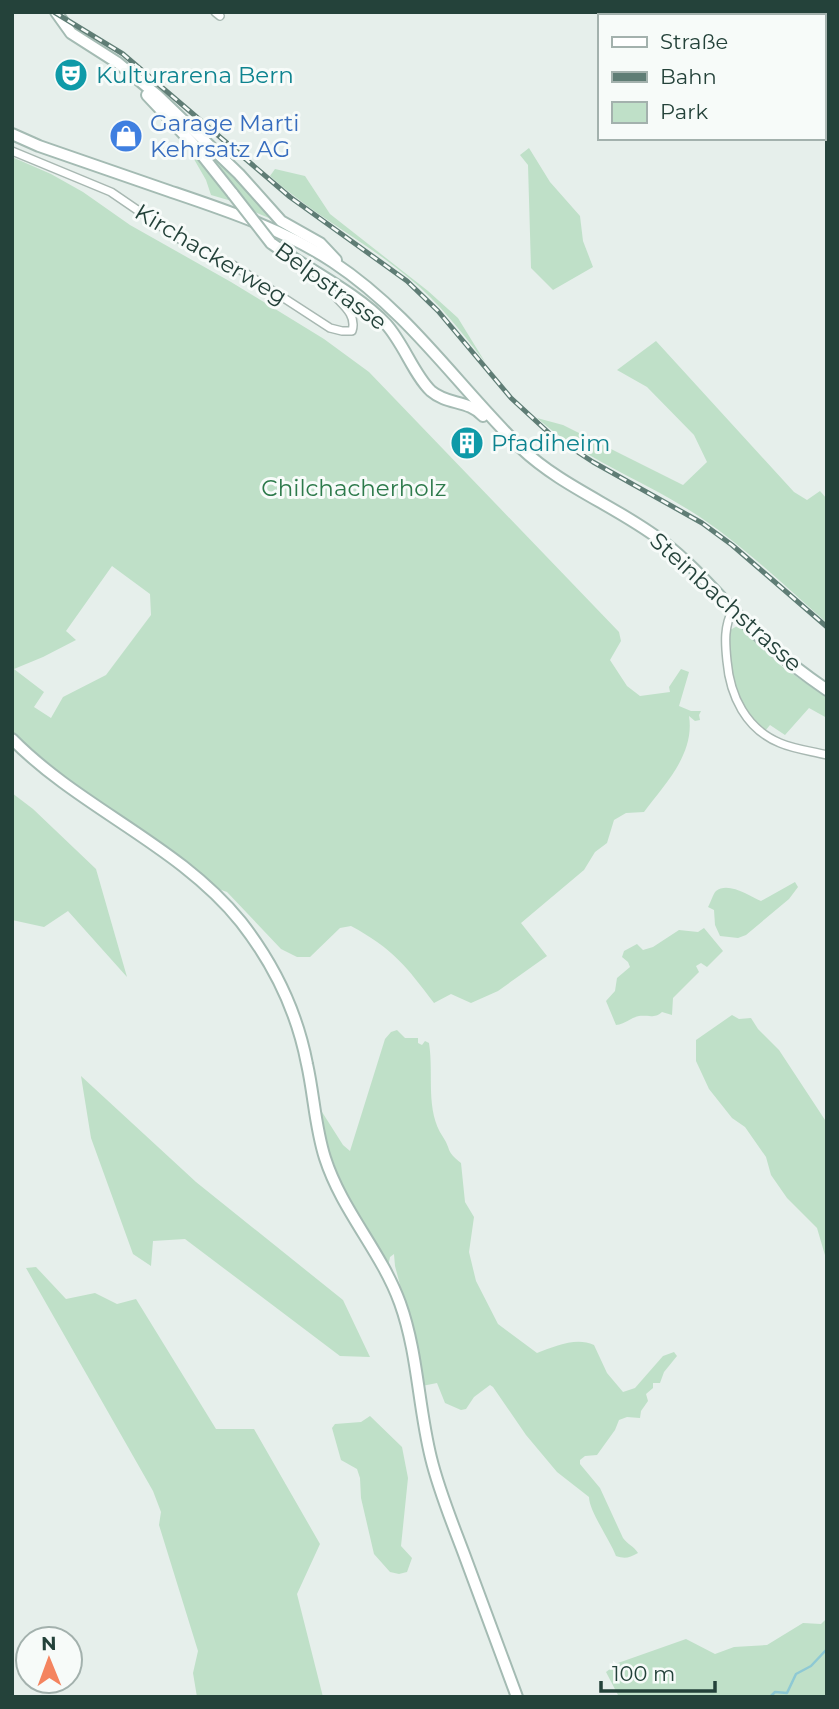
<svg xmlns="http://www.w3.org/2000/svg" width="839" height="1709" font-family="Montserrat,sans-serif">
<rect width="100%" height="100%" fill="#e6efeb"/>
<g fill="#bfe0c8" fill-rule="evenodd">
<path d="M 192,137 L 212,151 L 276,221 L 252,211 Z"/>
<path d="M 183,140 L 235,202 L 211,195 L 206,180 Z"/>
<path d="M 529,148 L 550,182 L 580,216 L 583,241 L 593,267 L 553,290 L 531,268 L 528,165 L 520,155 Z"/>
<path d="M 12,157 L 51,174 L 83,192 L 130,225 L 231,282 L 324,339 L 369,372 L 619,632 L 621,641 L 610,660 L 627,686 L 640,696 L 670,692 L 669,687 L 681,669 L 689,672 L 679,706 L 691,711 L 701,711 L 699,715 L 700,720 L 695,721 L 689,716 C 695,754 665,784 644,812 L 626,813 L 614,820 L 607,843 L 595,852 L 584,870 L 521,923 L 547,956 L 498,991 L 471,1003 L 451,994 L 434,1003 C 407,967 392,948 351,926 L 340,928 L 310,957 L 297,957 L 281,949 L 227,892 L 213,887 L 195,868 L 78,788 L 12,732 ZM 112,566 L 150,594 L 151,615 L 106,675 L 63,697 L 51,718 L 34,707 L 44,692 L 14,669 L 43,657 L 76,640 L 66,631 Z"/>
<path d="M 275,169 L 305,176 L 330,214 L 428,291 L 458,318 L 485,362 C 462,333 439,302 409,278 C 365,241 313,215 270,176 Z"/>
<path d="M 656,341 L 794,492 L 807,500 L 820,491 L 827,499 L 827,623 C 782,584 739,541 689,510 C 638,478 582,458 537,418 L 563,425 L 683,485 L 707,462 L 694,435 L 647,387 L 617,370 Z"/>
<path d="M 739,625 L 780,665 L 827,698 L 827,718 L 809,708 L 785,735 L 770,725 L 765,731 C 736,703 724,671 730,630 Z"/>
<path d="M 12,793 L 33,809 L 96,869 L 127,977 L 68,911 L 44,927 L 12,920 Z"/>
<path d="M 795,882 L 798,887 L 789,899 L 746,935 L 738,938 L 720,936 L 715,925 L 714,910 L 708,907 C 711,902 713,894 716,891 C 728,881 750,896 761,901 Z"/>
<path d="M 704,928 L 723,951 L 707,967 L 701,963 L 696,966 L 699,972 L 673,998 L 672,1015 L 662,1012 C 654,1019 649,1015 639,1016 C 630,1018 625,1024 616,1025 L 606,1001 L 615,991 L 617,978 L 630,967 L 628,962 L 622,957 L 624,951 L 637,944 L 643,950 L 653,947 L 679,930 L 698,932 Z"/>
<path d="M 732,1015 L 739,1019 L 751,1018 L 758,1029 L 779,1050 L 827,1123 L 827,1262 L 817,1228 L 787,1198 L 771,1175 L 766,1157 L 745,1127 L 732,1118 L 709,1089 L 696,1061 L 696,1040 Z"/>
<path d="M 397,1030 L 405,1038 L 418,1038 L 418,1043 L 422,1045 L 425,1041 L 429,1043 C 434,1075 425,1110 443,1137 C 452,1151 445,1150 461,1163 L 465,1202 L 474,1217 L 469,1252 L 476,1281 L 498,1324 L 537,1353 C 556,1346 576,1337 594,1345 L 607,1373 L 623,1392 L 635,1388 L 663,1356 L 674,1352 L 677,1356 L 664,1372 L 660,1383 L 653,1383 L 653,1388 L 646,1394 L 648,1401 L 641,1411 L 640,1418 L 627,1417 L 619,1420 L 615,1430 L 597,1455 L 585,1456 L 580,1460 L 580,1464 L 600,1488 L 623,1538 C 628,1545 634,1546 638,1553 C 629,1558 625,1559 616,1556 C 610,1540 589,1511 589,1497 L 557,1472 L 526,1435 L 493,1387 L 490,1385 L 474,1397 L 466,1409 L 461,1410 L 445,1403 L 437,1383 L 422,1386 L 412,1330 L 395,1266 L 394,1254 L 390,1257 L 388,1267 L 349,1203 L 326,1143 L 319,1114 L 322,1112 L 343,1145 L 350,1151 L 385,1039 L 391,1032 Z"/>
<path d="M 81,1076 L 196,1182 L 343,1300 L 370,1357 L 340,1356 L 185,1239 L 153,1241 L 151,1266 L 133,1254 L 91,1138 Z"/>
<path d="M 36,1267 L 66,1299 L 95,1293 L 117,1304 L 136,1299 L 216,1429 L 254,1429 L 320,1544 L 297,1594 L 323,1697 L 197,1697 L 193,1673 L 198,1651 L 159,1525 L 161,1512 L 153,1491 L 26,1268 Z"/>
<path d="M 370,1416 L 402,1447 L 408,1478 L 401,1546 L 412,1558 L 407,1572 L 399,1574 L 390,1572 L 374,1554 L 361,1498 L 360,1478 L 357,1469 L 341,1460 L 332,1428 L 335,1424 L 361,1422 Z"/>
<path d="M 827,1618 L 827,1697 L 619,1697 L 606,1672 L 618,1663 L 686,1639 L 715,1654 L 734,1647 L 767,1645 L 803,1623 L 821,1624 Z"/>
</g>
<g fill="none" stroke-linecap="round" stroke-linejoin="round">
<path stroke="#8ec9d4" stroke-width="2.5" d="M 770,1697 L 775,1692 L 787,1693 L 796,1674 L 811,1666 L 827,1649"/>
<defs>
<g id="street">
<path d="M 215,12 L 220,16"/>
<path d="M 12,151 L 111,192 L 187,244 L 233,265 L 330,328 L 342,331 L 352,331 C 359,309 330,299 324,280"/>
<path d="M 733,609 C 724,626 725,642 727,661 C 730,696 746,729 780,743 C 794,749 811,751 827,755"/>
</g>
<g id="secondary">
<path d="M 56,12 L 71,33 L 118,63 L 157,95 L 239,174 L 281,221 L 320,243 L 336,260"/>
<path d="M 147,95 L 194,145 L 233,194"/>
<path d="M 12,134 L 39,146 C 82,161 125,176 169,191 C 225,210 283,229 333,262 C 410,313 457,385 521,448 C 562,487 618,507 662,541 C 700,570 729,609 764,641 C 784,659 805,675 827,690"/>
<path d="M 271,243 C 307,269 357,293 386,324 C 404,344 414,375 431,391 C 447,405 469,400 483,416"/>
<path d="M 12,739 C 81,809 179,845 241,922 C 273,963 297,1012 307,1064 C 314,1095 315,1127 325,1158 C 342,1211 381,1251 400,1303 C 418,1353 418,1406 431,1458 C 439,1491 452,1522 464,1554 C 481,1601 499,1649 517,1697"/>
</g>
</defs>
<use href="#street" stroke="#a8b8b2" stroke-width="10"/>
<use href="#secondary" stroke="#a4bbb3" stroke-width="14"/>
<use href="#street" stroke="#fff" stroke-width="7"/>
<use href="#secondary" stroke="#fff" stroke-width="10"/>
<defs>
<path id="rail" d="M 54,12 L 123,54 L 290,197 L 407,281 L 438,311 L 511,398 L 550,434 L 593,462 L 702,523 L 732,545 L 827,627"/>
</defs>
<use href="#rail" stroke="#5f7d75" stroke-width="5"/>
<use href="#rail" stroke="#f7fbf9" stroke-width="2.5" stroke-dasharray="8" stroke-linecap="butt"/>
<defs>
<path id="secondary-bridge" d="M 233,194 L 271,243"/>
</defs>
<use href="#secondary-bridge" stroke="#a4bbb3" stroke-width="14" stroke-linecap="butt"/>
<use href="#secondary-bridge" stroke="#fff" stroke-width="10"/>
</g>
<defs>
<symbol id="theatre-disc" viewBox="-11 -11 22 22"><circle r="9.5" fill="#0f9aa8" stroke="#f7fbf9"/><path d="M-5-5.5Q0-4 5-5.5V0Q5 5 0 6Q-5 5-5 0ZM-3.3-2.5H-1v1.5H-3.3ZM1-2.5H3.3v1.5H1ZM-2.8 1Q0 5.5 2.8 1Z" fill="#fff"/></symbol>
<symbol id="shop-disc" viewBox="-11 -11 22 22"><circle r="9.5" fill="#3f7fe0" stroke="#f7fbf9"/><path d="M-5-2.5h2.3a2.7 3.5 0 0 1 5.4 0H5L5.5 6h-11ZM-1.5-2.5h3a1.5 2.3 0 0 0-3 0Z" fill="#fff"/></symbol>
<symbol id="building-disc" viewBox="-11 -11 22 22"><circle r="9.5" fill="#0f9aa8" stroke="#f7fbf9"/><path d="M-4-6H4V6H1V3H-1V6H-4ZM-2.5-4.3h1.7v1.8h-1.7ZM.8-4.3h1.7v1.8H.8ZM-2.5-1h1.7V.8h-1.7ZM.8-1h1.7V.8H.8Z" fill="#fff"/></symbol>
</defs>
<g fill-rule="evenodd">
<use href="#theatre-disc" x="52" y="56" width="38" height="38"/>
<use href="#shop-disc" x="107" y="117" width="38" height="38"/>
<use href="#building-disc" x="448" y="424" width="38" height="38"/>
</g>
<g text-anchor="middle" stroke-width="6" stroke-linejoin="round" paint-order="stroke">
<g font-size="23" fill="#0d838f" stroke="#f7fbf9" text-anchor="start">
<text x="96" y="83">Kulturarena Bern</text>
<text x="491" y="451">Pfadiheim</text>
</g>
<g font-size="23" fill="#366cbe" stroke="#f7fbf9" text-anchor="start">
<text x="150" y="131">Garage Marti<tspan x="150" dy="26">Kehrsatz AG</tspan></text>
</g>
<g font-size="23" fill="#24423a" stroke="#f7fbf9">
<text transform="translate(211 254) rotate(31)" y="8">Kirchackerweg</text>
<text transform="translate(331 286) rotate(36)" y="8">Belpstrasse</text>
<text transform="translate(726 602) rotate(42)" y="8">Steinbachstrasse</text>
</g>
<g font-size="23" fill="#2d7a4b" stroke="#f7fbf9">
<text x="354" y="496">Chilchacherholz</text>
</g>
</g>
<rect width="839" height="1709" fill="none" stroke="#24423a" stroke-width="28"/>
<rect x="598" y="14" width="228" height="126" fill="#f7fbf9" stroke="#a3b1ad" stroke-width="2"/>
<rect x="612" y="37" width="35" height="10" fill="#ffffff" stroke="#a3b1ad" stroke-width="2"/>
<text x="660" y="49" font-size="21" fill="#24423a">Straße</text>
<rect x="612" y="72" width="35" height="10" fill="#5f7d75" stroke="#a3b1ad" stroke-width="2"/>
<text x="660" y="84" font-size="21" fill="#24423a">Bahn</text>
<rect x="612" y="102" width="35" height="21" fill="#bfe0c8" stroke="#a3b1ad" stroke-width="2"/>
<text x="660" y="119" font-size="21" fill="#24423a">Park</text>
<g transform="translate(49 1660) rotate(359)"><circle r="33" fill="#f7fbf9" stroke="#a3b1ad" stroke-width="2"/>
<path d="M0-5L12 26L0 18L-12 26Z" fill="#f4845f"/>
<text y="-10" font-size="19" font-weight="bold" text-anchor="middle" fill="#24423a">N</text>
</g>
<path d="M601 1681v10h114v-10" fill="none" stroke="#24423a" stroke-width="3.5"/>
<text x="612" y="1681" font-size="21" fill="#24423a" stroke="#f7fbf9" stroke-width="5" paint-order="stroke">100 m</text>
</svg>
